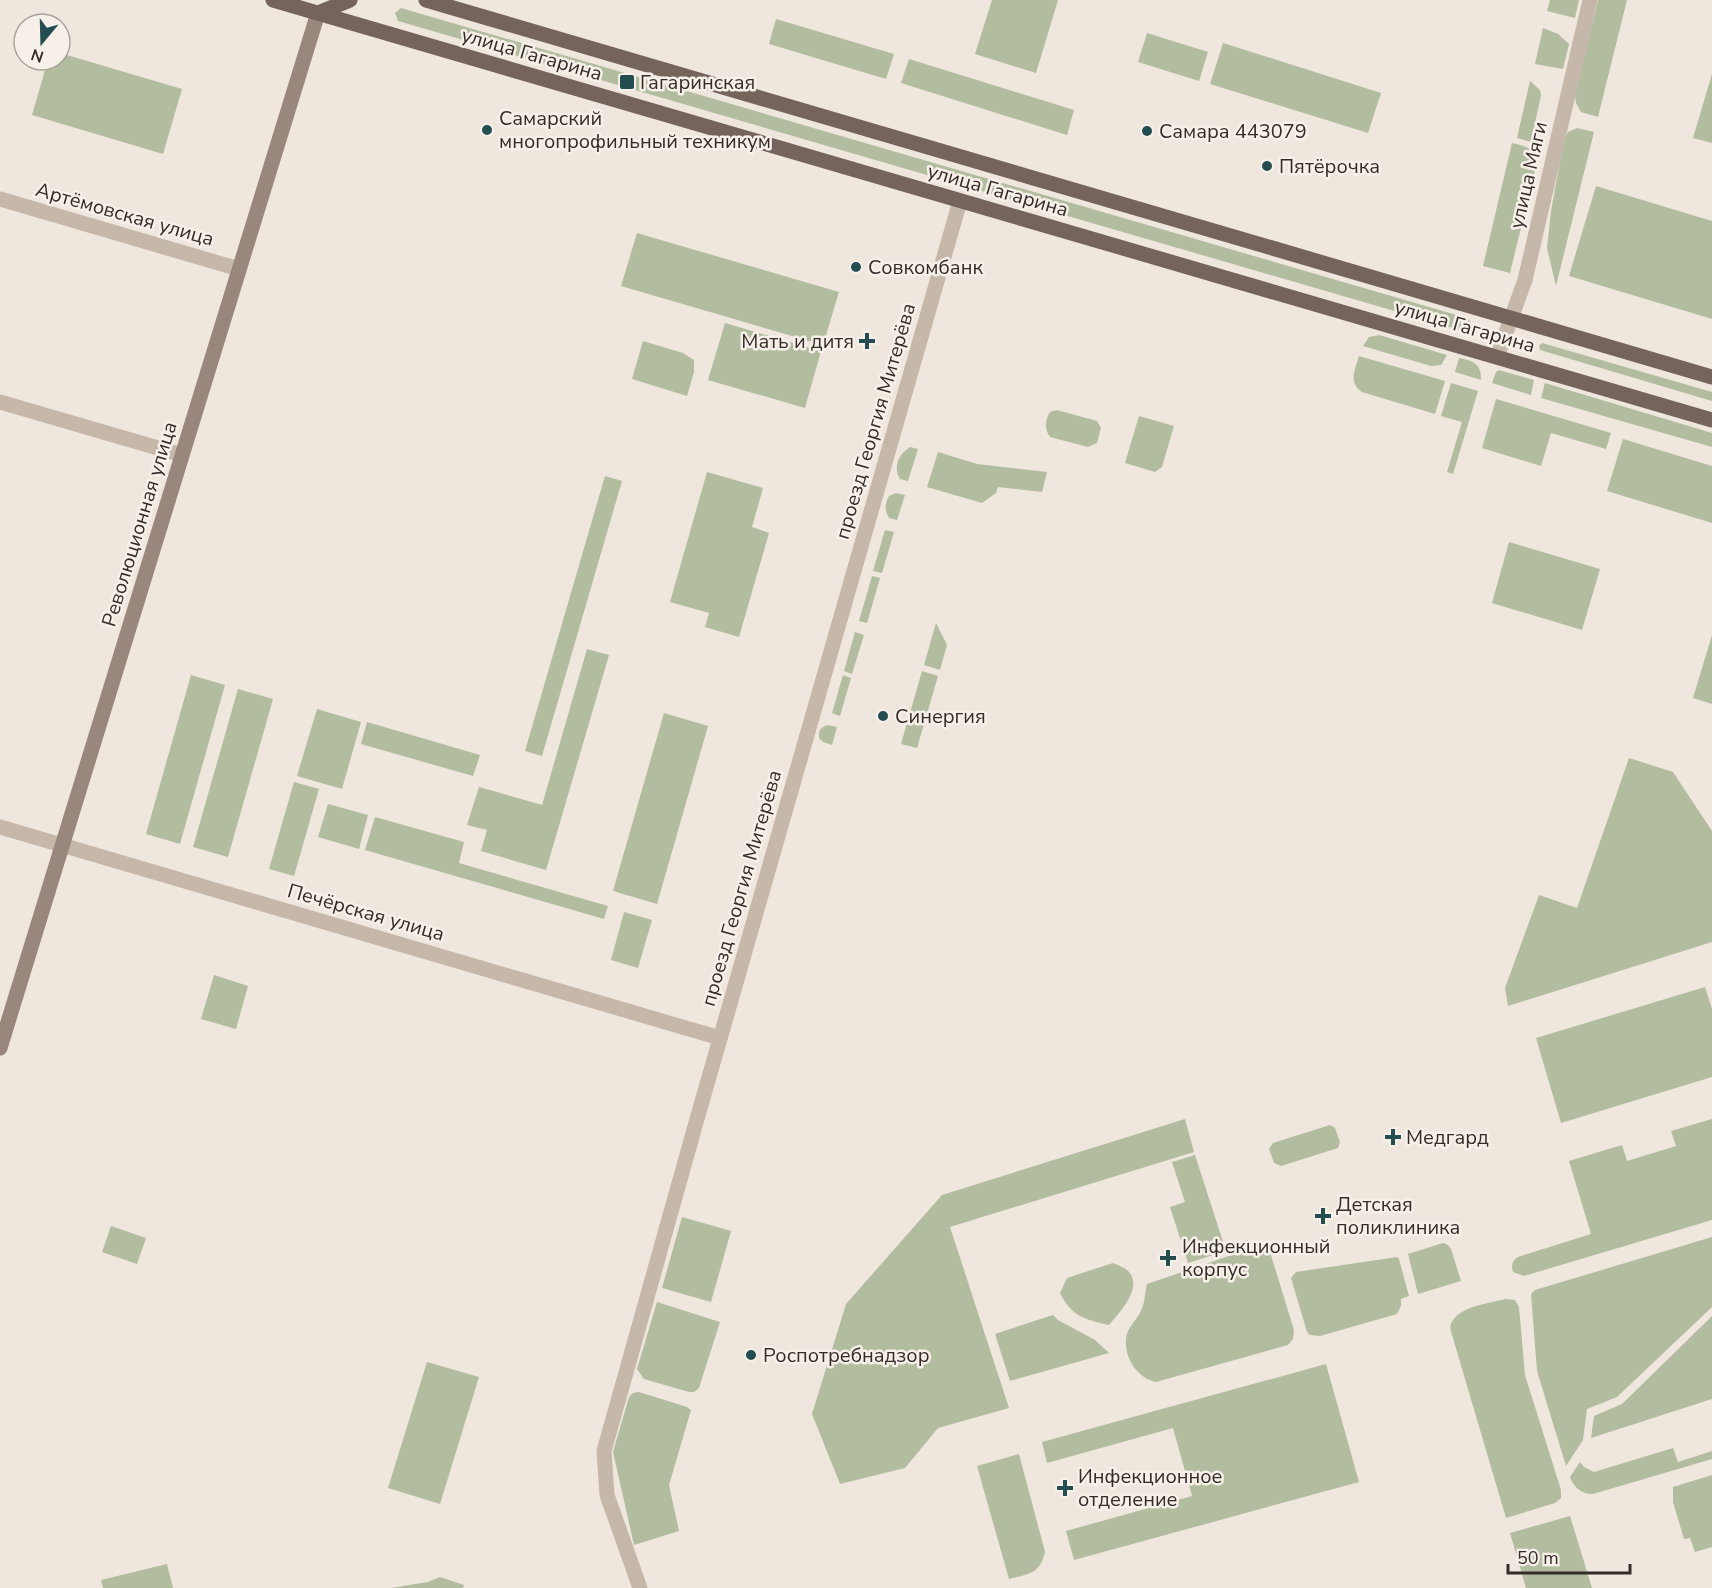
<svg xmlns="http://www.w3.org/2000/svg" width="1712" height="1588" font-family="'Nunito Sans',sans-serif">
<rect width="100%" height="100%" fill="#efe6dd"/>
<g fill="#b2bc9f">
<path d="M 992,0 L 1058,0 L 1036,73 L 975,54 Z"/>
<path d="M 1550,0 L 1579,0 L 1575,18 L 1547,11 Z"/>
<path d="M 1598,0 L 1627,0 L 1598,117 L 1581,112 L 1576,103 L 1575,94 Z"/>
<path d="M 401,8 L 1467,318 L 1471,322 C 1471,327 1468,330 1463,331 L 398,21 L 395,13 Z"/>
<path d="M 776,19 L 894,54 L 886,79 L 769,44 Z"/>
<path d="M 1543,28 L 1558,34 L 1569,44 L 1563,69 L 1535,64 Z"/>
<path d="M 1147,33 L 1208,52 L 1199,81 L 1138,62 Z"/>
<path d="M 1223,43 L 1381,93 L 1368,133 L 1210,84 Z"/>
<path d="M 60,53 L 182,89 L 163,154 L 32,115 L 48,60 L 60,60 Z"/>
<path d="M 909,59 L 1074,110 L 1067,135 L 901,83 Z"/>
<path d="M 1712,74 L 1712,143 L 1693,138 Z"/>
<path d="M 1530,81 L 1540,90 L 1541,95 L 1531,142 L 1517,138 Z"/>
<path d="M 1577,128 L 1594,132 L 1556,286 L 1547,248 L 1551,211 L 1564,140 L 1568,132 Z"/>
<path d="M 1512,143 C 1525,146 1536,148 1537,162 L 1510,273 L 1483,266 Z"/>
<path d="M 1596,186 L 1712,221 L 1712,319 L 1569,276 Z"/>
<path d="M 637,233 L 839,292 L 823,345 L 621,286 Z"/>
<path d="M 725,323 L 821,351 L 805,408 L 708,380 Z"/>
<path d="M 1379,335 L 1447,355 L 1441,365 L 1431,366 L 1363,346 L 1369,337 Z"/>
<path d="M 643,341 L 683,353 L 694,360 L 694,372 L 687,396 L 632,379 Z"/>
<path d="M 1542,343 L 1712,392 L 1712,401 L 1540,350 L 1539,346 Z"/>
<path d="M 1359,356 L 1445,381 L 1435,414 L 1362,392 C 1348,382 1355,370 1359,356 Z"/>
<path d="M 1459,358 C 1473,361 1481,363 1481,380 L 1455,372 Z"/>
<path d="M 1499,370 L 1534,380 L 1531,395 L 1492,383 L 1496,372 Z"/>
<path d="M 1451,383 L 1478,391 L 1453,474 L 1447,472 L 1462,422 L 1441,416 Z"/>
<path d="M 1545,383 L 1712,433 L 1712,447 L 1541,398 Z"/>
<path d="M 1496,399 L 1611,433 L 1606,449 L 1551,433 L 1541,466 L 1482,448 Z"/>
<path d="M 1057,410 L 1097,421 L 1101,428 L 1097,443 L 1088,447 L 1050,437 C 1044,429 1045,420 1050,412 Z"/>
<path d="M 1139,416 L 1174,426 L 1162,467 L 1155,472 L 1125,463 Z"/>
<path d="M 1623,439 L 1712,466 L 1712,523 L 1607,491 Z"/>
<path d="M 910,447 L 918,449 L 908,481 L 900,479 C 893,466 898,455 910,447 Z"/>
<path d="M 938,452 L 977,464 L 1047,472 L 1042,492 L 998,487 L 996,493 L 982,503 L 927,487 Z"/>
<path d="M 707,472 L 763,488 L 752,527 L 769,533 L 739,637 L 705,627 L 709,613 L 670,602 Z"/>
<path d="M 605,476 L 622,481 L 542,756 L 525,751 Z"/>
<path d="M 896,493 L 905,495 L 897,520 L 889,518 C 884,509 885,504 889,496 Z"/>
<path d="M 885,530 L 894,532 L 882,573 L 873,571 Z"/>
<path d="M 1509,542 L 1600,569 L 1582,630 L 1492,603 Z"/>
<path d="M 872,576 L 880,578 L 867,623 L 859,621 Z"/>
<path d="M 936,623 L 947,645 L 940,670 L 924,665 Z"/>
<path d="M 855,632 L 864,635 L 852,674 L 844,671 Z"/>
<path d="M 1712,635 L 1712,704 L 1693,698 Z"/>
<path d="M 587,649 L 609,655 L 546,870 L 481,851 L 487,830 L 467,825 L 479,787 L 542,805 Z"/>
<path d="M 922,671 L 938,676 L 917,748 L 901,744 Z"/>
<path d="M 191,675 L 225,685 L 180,844 L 146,834 Z"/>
<path d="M 843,675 L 851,678 L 840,716 L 832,713 Z"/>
<path d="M 238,689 L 273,699 L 228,857 L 193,847 Z"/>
<path d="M 317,709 L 361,722 L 342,789 L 297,776 Z"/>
<path d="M 664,713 L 708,726 L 657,904 L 613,891 Z"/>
<path d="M 367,722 L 480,755 L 473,776 L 361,744 Z"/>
<path d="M 828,725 L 837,727 L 832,745 L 823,742 L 819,738 C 818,730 821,727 828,725 Z"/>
<path d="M 1629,758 L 1673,772 L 1712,831 L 1712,942 L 1508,1006 L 1505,988 L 1539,895 L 1577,908 Z"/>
<path d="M 294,782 L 319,789 L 294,876 L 269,869 Z"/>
<path d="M 328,804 L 368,815 L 359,849 L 318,837 Z"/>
<path d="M 375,817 L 464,842 L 459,863 L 608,906 L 604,919 L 365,850 Z"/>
<path d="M 624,912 L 652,920 L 638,968 L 611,960 Z"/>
<path d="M 214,975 L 248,986 L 236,1029 L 201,1019 Z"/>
<path d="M 1705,987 L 1712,1009 L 1712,1077 L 1561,1123 L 1536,1038 Z"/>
<path d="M 1185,1119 L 1194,1152 L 950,1227 L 1009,1408 L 938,1428 L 905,1468 L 840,1484 L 812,1414 L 846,1304 L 942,1195 Z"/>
<path d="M 1712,1119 L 1712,1220 L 1524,1276 L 1513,1272 C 1511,1265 1512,1261 1518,1257 L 1591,1234 L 1569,1161 L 1622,1145 L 1627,1161 L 1676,1146 L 1671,1131 Z"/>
<path d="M 1330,1125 L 1335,1128 L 1340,1142 L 1338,1148 L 1281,1166 L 1274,1163 L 1269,1149 L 1273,1143 Z"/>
<path d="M 1195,1155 L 1226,1251 L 1188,1263 L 1170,1207 L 1185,1202 L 1172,1162 Z"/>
<path d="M 682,1217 L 731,1231 L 711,1302 L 662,1288 Z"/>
<path d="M 111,1226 L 146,1238 L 137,1264 L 102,1252 Z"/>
<path d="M 1712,1237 L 1712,1307 L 1617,1397 L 1587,1409 L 1583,1440 L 1566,1466 L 1537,1371 L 1531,1294 L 1535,1290 Z"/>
<path d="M 1443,1243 L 1448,1245 L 1451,1249 L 1461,1281 L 1418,1294 L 1408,1254 Z"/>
<path d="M 1255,1247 L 1266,1249 L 1270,1252 L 1294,1330 L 1293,1339 L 1288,1345 L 1156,1382 C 1135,1378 1120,1351 1128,1331 C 1131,1324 1138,1318 1141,1311 C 1145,1303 1145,1292 1147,1284 Z"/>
<path d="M 1397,1257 L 1399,1259 L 1409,1296 L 1401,1299 L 1401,1306 L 1397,1314 L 1320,1336 L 1310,1335 L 1307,1332 L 1291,1278 L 1296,1272 Z"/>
<path d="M 1113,1263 C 1117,1265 1124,1267 1127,1270 C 1145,1286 1120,1312 1109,1325 C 1084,1319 1072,1317 1060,1293 L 1067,1278 Z"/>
<path d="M 1505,1299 L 1515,1300 L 1519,1307 L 1525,1375 L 1561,1490 L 1561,1498 L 1555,1503 L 1506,1518 L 1450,1328 C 1453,1307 1487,1304 1505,1299 Z"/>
<path d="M 657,1302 L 720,1322 L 699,1388 L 694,1392 L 689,1392 L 644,1379 L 637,1369 Z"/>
<path d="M 1053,1315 L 1058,1320 L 1095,1340 L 1109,1353 L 1010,1381 L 995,1334 Z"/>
<path d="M 1712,1316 L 1712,1399 L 1591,1438 L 1594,1416 L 1622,1404 Z"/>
<path d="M 427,1362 L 479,1377 L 440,1504 L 388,1488 Z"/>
<path d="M 1326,1364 L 1359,1482 L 1074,1560 L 1066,1531 L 1192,1496 L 1173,1428 L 1047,1463 L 1042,1442 Z"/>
<path d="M 639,1392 L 687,1407 L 691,1410 L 669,1485 L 679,1531 L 634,1545 L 613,1452 L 629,1397 L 633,1393 Z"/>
<path d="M 1673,1448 L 1678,1462 L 1712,1451 L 1712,1459 L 1593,1494 C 1582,1494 1574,1488 1570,1477 L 1580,1462 L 1584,1467 L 1594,1472 Z"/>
<path d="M 1019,1454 L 1045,1552 C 1040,1574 1029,1574 1009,1579 L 977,1466 Z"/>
<path d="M 1712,1475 L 1712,1547 L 1695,1552 L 1690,1538 L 1684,1539 L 1673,1502 L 1673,1487 Z"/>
<path d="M 1570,1516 L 1592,1588 L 1526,1588 L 1510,1533 Z"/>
<path d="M 167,1564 L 173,1588 L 103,1588 L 101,1580 Z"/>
<path d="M 440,1577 L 464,1585 L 463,1588 L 391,1588 L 428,1582 Z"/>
</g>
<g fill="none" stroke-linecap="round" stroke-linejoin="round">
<g stroke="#c5b7aa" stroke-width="15">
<path d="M 0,199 L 239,269"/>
<path d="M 1497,357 L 1525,280 L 1590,0"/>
<path d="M 0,402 L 182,455"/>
<path d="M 0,827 L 720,1038"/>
<path d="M 640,1588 L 607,1495 L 604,1451 L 697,1119 L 960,201"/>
</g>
<path stroke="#99867c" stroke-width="15" d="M 0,1048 L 318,13"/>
<g stroke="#74645c" stroke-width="15">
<path d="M 273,0 L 1712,420"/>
<path d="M 426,0 L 1712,377"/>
<path d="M 318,13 L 350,0"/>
</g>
</g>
<g fill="#234d50" stroke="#f7f0e9" stroke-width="2">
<rect x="619" y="74" width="16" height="16" rx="3"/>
<circle cx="487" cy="130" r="6"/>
<circle cx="1147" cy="131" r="6"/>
<circle cx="1267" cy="166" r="6"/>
<circle cx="856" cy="267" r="6"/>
<path d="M864 332h6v6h6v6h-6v6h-6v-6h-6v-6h6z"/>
<circle cx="883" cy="716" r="6"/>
<path d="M1390 1128h6v6h6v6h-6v6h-6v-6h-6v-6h6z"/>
<path d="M1320 1207h6v6h6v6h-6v6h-6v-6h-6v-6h6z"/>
<path d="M1165 1249h6v6h6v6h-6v6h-6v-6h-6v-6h6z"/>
<circle cx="751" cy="1355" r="6"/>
<path d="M1062 1479h6v6h6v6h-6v6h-6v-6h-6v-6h6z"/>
</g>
<g text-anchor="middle" stroke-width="5" stroke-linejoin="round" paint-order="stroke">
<g font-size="20" fill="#342c29" stroke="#f7f0e9">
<text transform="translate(532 54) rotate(16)" y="7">улица Гагарина</text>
<text transform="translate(1528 175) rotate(-77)" y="7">улица Мяги</text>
<text transform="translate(998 190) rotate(16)" y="7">улица Гагарина</text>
<text transform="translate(125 214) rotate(16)" y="7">Артёмовская улица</text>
<text transform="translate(1465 326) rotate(16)" y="7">улица Гагарина</text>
<text transform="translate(875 421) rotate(-74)" y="7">проезд Георгия Митерёва</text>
<text transform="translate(139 524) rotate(-73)" y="7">Революционная улица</text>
<text transform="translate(741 888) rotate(-74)" y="7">проезд Георгия Митерёва</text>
<text transform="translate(366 912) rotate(16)" y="7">Печёрская улица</text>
</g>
<g font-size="20" fill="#342c29" stroke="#f7f0e9" text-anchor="start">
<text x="640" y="89">Гагаринская</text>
<text x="499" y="125">Самарский<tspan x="499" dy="23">многопрофильный техникум</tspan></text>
<text x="1159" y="138">Самара 443079</text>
<text x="1279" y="173">Пятёрочка</text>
<text x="868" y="274">Совкомбанк</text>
<text x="854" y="348" text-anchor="end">Мать и дитя</text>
<text x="895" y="723">Синергия</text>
<text x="1406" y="1144">Медгард</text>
<text x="1336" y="1211">Детская<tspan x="1336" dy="23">поликлиника</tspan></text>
<text x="1182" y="1253">Инфекционный<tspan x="1182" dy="23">корпус</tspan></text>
<text x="763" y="1362">Роспотребнадзор</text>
<text x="1078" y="1483">Инфекционное<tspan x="1078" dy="23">отделение</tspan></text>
</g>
</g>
<g transform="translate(42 42) rotate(199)"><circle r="28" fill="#f7f0e9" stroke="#a9a29c" stroke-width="1.5"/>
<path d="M0-4.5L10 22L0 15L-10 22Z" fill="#234d50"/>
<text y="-9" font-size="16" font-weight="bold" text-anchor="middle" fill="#342c29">N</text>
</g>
<path d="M1508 1564v9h122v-9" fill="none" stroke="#342c29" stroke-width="3"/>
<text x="1517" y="1564" font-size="18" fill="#342c29" stroke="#f7f0e9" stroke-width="4.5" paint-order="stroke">50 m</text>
</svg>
